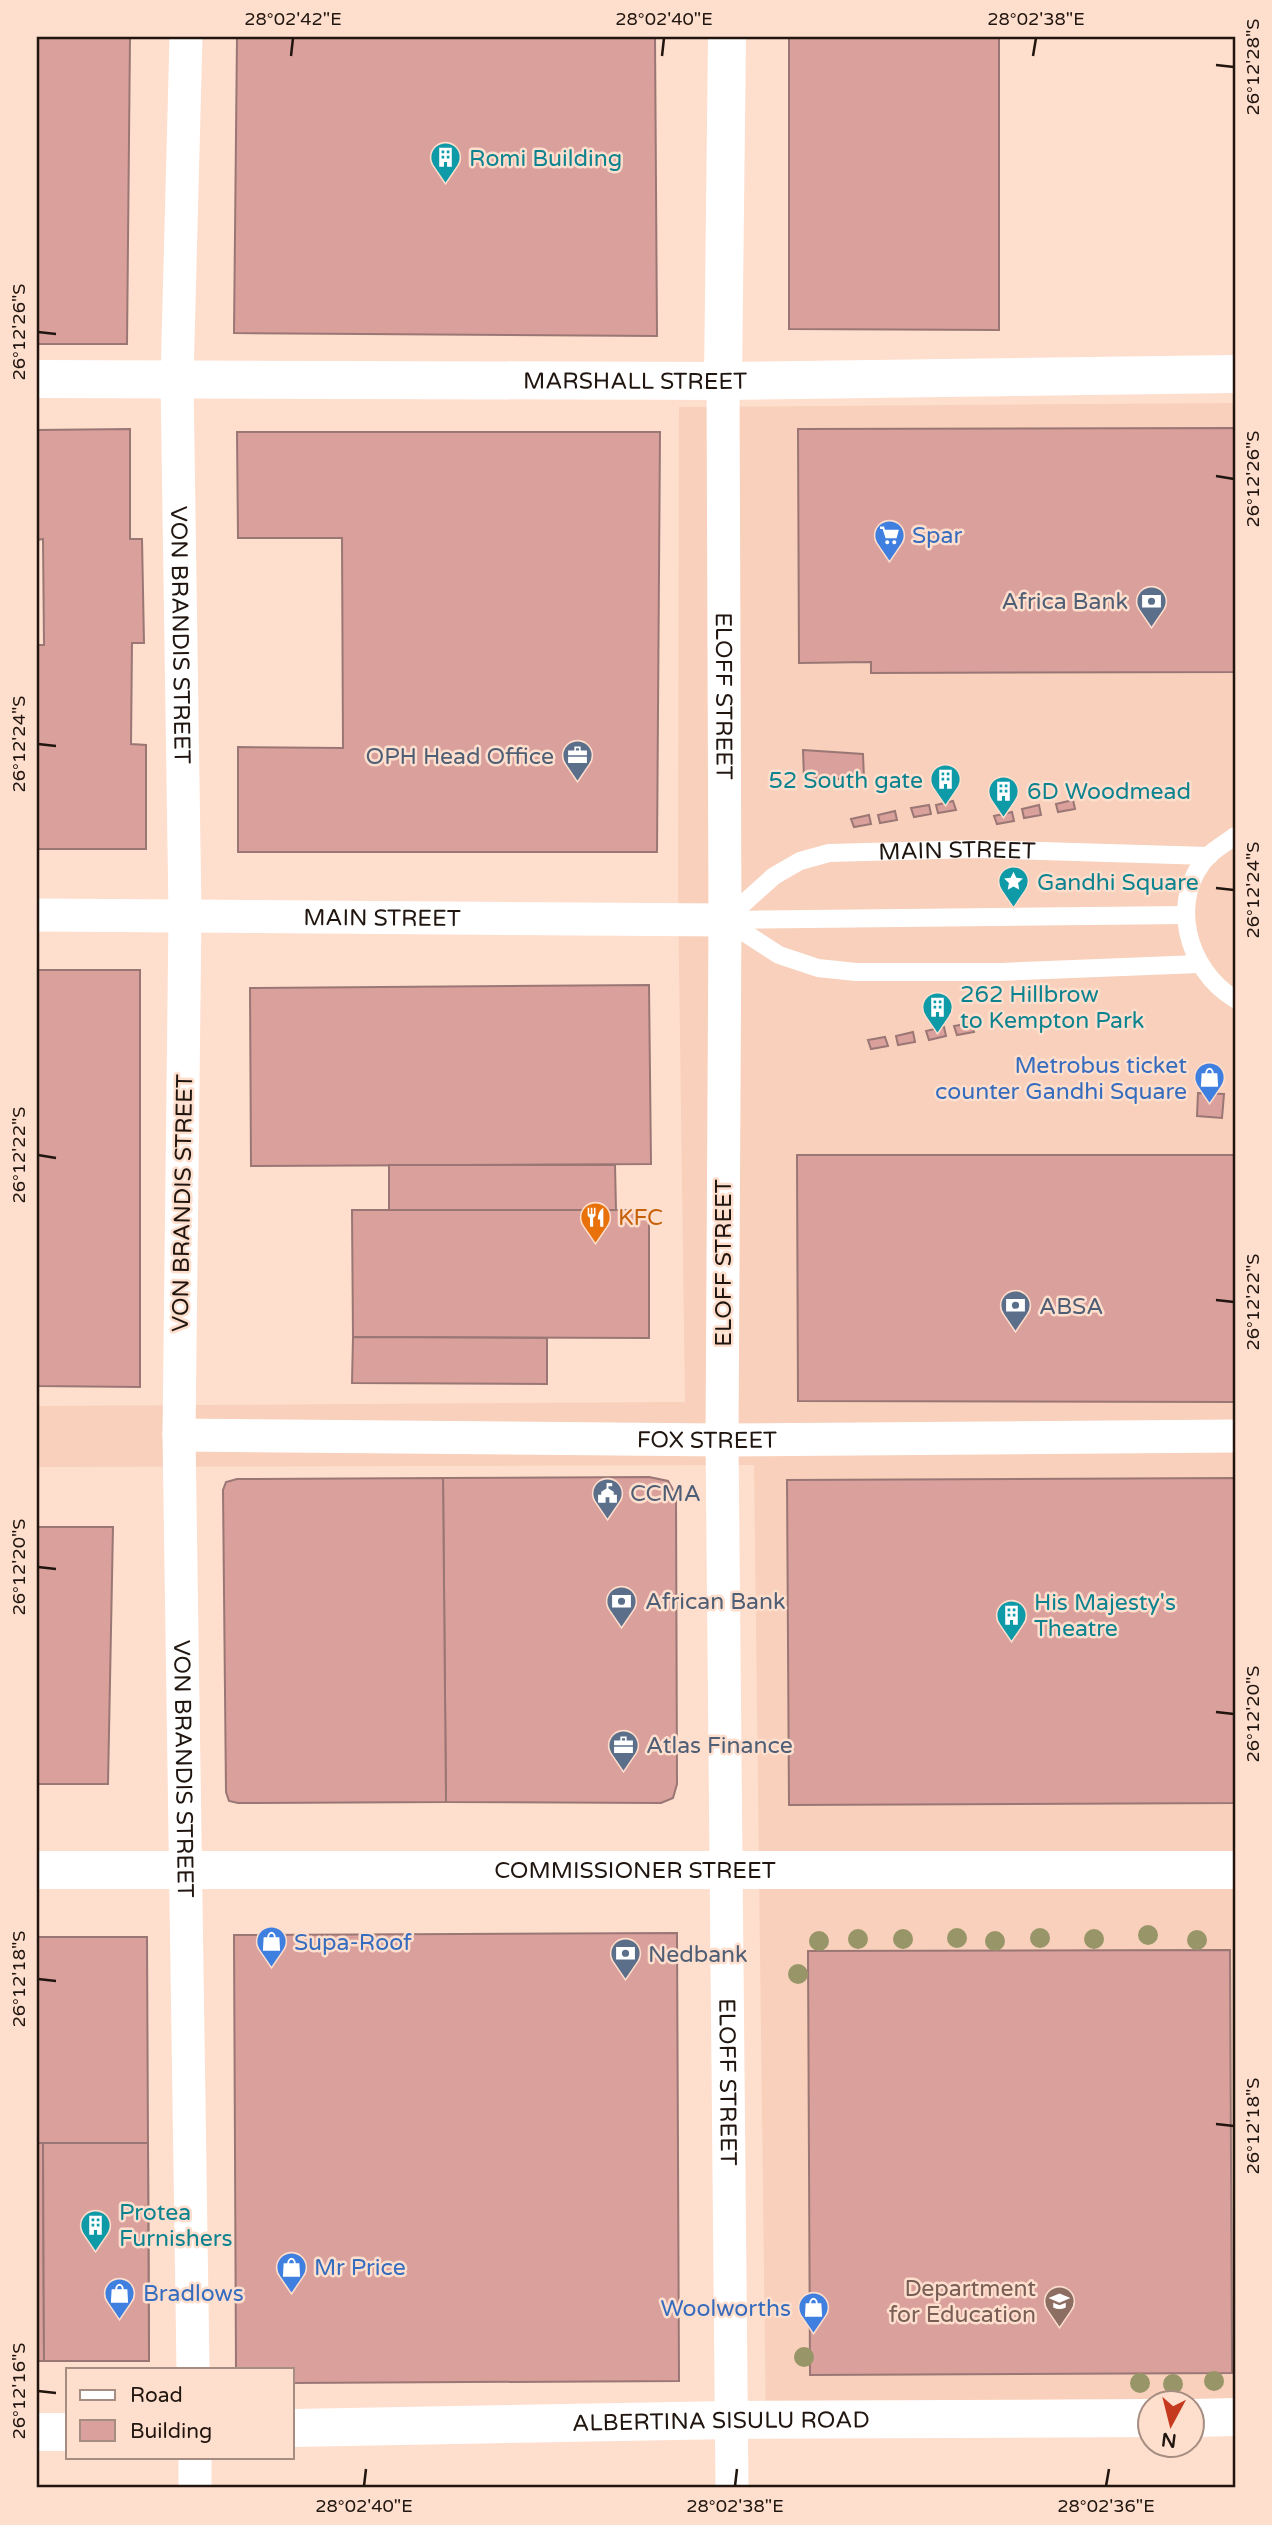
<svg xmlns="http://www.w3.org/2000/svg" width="1272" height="2525" font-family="'Varela Round',sans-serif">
<rect width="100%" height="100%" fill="#fedecd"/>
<path fill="#f8d0bb" d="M 1235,403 L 1235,2430 L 1192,2402 L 1150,2402 L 766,2432 L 754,1465 L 37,1467 L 37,1406 L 685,1402 L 678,888 L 679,407 Z"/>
<g fill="#daa09c" stroke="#9a7775" stroke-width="2">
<path d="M 37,37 L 130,37 L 127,344 L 37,344 Z"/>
<path d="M 237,37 L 655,37 L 657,336 L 234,333 Z"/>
<path d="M 789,37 L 999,37 L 999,330 L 789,329 Z"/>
<path d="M 1235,428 L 1235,672 L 871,673 L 871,662 L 799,663 L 798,429 Z"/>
<path d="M 130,429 L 130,539 L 142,539 L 144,643 L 132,643 L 131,744 L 146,745 L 146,849 L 37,849 L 37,645 L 44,645 L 43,539 L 37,540 L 37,430 Z"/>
<path d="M 237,432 L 660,432 L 657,852 L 238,852 L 238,747 L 343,748 L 342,538 L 238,538 Z"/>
<path d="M 803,750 L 863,754 L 864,780 L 804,778 Z"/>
<path d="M 1073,800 L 1075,809 L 1058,812 L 1056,804 Z"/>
<path d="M 953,801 L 956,810 L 938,813 L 936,805 Z"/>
<path d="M 929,805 L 931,814 L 914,817 L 911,808 Z"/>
<path d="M 1039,805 L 1041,815 L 1024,818 L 1022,809 Z"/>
<path d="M 895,811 L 897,820 L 880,823 L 878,815 Z"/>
<path d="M 1012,812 L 1014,821 L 997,824 L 994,816 Z"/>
<path d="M 869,815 L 871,824 L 854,827 L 851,819 Z"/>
<path d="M 37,970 L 140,970 L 140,1387 L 37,1386 Z"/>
<path d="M 649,985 L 651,1164 L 251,1166 L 250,988 Z"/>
<path d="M 972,1023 L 974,1032 L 957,1035 L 954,1026 Z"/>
<path d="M 944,1027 L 946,1036 L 929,1040 L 926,1031 Z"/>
<path d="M 913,1032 L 915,1042 L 898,1045 L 896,1036 Z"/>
<path d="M 885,1037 L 888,1046 L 871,1049 L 868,1040 Z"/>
<path d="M 1198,1093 L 1224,1094 L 1222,1118 L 1197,1116 Z"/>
<path d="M 797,1155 L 1235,1155 L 1235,1402 L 798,1401 Z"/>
<path d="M 389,1165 L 615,1165 L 616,1210 L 389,1210 Z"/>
<path d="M 352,1210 L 649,1210 L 649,1338 L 353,1337 Z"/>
<path d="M 353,1337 L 547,1338 L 547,1384 L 352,1383 Z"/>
<path d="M 649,1477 L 668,1481 L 676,1495 L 677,1784 L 673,1798 L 661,1803 L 446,1802 L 443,1478 Z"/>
<path d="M 443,1478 L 446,1802 L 238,1803 L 229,1801 L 226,1792 L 223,1490 L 226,1482 L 237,1479 Z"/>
<path d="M 1235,1478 L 1235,1803 L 789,1805 L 787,1480 Z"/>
<path d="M 37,1527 L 113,1527 L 108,1784 L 37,1784 Z"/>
<path d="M 677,1933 L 679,2381 L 292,2383 L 292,2369 L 236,2369 L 234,1935 Z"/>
<path d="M 37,1937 L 147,1937 L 149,2361 L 37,2361 Z"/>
<path d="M 1230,1950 L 1232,2373 L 810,2375 L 808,1951 Z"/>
<path d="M 37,2143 L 43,2143 L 44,2361 L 37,2361 Z"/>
<path d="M 43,2143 L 148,2143 L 149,2361 L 44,2361 Z"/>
</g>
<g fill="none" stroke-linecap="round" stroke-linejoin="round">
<g stroke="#fff" stroke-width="18">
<path d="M 1235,836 C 1227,842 1217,848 1209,855 C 1167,898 1187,971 1235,999"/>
<path id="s1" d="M 725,920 L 774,876 L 800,861 L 829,853 L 976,849 L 1209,856"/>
<path d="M 725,920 L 779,955 L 818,968 L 856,972 L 1000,972 L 1199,964"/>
<path d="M 725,920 L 1186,915"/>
</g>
<g stroke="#fff" stroke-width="33">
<path id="s2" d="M 186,37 L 177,380 L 185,914 L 179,1435 L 193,2369"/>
<path id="s3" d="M 723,381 L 725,920 L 722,1440 L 732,2488"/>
<path id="s4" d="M 37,915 L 725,920"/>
<path id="s5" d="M 179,1435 L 722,1440 L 1235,1436"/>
<path d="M 195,2457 L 195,2488"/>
</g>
<path stroke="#fff" stroke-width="38" d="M 723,381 L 727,37"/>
<g stroke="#fff" stroke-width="38">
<path id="s6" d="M 37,379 L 723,381 L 1235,374"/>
<path id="s7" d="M 37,1870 L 1235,1870"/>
<path d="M 1192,2418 L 1235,2417"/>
<path id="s8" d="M 292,2428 L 731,2420 L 1150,2418"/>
<path d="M 37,2432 L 68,2432"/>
</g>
</g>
<g fill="#989668">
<circle cx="1148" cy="1935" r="10"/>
<circle cx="957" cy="1938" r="10"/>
<circle cx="1040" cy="1938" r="10"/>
<circle cx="858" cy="1939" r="10"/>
<circle cx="903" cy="1939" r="10"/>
<circle cx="1094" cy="1939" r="10"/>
<circle cx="1197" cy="1940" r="10"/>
<circle cx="819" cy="1941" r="10"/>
<circle cx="995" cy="1941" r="10"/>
<circle cx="798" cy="1974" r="10"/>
<circle cx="804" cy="2357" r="10"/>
<circle cx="1214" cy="2381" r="10"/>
<circle cx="1140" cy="2383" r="10"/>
<circle cx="1173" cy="2384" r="10"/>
</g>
<path fill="none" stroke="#20150f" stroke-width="2.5" d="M 291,56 L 293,38M 662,56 L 664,38M 1033,56 L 1036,38M 1216,65 L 1234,67M 38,332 L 56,334M 1216,476 L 1234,479M 38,744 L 56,746M 1216,888 L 1234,890M 38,1155 L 56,1158M 1216,1300 L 1234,1302M 38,1567 L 56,1569M 1216,1712 L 1234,1714M 38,1979 L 56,1981M 1216,2124 L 1234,2126M 38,2391 L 56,2393M 364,2486 L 366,2469M 735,2486 L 737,2469M 1106,2486 L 1109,2469"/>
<defs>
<symbol id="building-pin" viewBox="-11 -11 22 30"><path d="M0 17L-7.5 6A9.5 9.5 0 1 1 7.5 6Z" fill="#0f9aa8" stroke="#fedecd"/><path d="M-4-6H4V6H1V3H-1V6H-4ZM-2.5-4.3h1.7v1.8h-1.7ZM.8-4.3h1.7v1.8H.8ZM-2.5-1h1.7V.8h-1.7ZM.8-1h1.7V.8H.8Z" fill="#fff"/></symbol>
<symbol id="supermarket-pin" viewBox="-11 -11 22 30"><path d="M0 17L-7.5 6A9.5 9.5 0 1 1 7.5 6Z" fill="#3f7fe0" stroke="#fedecd"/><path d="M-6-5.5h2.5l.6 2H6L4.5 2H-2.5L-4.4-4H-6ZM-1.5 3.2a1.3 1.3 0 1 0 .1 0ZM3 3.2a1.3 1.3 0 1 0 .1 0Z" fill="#fff"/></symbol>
<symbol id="bank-pin" viewBox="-11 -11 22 30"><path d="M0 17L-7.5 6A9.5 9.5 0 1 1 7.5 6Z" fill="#5c6f8a" stroke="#fedecd"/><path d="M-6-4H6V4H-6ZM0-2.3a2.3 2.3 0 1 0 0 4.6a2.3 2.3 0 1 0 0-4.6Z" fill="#fff"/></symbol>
<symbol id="office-pin" viewBox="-11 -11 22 30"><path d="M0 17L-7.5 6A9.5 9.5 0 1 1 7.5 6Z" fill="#5c6f8a" stroke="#fedecd"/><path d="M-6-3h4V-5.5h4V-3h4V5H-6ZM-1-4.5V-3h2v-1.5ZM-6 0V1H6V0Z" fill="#fff"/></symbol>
<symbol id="sight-pin" viewBox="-11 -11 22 30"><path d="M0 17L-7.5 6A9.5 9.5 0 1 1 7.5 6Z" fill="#0f9aa8" stroke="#fedecd"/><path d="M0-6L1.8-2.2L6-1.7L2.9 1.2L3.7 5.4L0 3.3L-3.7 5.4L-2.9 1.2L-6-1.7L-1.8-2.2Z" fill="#fff"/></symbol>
<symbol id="shop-pin" viewBox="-11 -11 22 30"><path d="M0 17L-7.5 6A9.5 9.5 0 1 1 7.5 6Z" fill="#3f7fe0" stroke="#fedecd"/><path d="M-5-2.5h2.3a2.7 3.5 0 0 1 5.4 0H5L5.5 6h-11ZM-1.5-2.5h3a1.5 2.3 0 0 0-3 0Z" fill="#fff"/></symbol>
<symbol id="restaurant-pin" viewBox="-11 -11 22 30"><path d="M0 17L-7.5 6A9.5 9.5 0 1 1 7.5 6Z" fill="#e8710a" stroke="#fedecd"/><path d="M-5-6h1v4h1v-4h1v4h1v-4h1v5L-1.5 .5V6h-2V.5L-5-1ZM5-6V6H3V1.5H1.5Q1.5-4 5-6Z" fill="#fff"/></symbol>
<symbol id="civic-pin" viewBox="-11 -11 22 30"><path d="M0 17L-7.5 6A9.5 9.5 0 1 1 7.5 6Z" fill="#5c6f8a" stroke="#fedecd"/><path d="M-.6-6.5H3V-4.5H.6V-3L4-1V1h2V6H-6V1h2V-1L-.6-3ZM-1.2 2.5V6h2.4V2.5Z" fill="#fff"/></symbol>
<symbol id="school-pin" viewBox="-11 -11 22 30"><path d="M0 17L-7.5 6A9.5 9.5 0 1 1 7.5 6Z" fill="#8d6e63" stroke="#fedecd"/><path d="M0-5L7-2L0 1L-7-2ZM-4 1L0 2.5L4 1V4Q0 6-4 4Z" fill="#fff"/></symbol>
</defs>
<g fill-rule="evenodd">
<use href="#building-pin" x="428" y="140" width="35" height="47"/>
<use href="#supermarket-pin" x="872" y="518" width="35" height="47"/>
<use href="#bank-pin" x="1134" y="584" width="35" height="47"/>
<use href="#office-pin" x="560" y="738" width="35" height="47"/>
<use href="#building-pin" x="928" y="762" width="35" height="47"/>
<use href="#building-pin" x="986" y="774" width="35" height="47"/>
<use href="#sight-pin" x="996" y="864" width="35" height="47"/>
<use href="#building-pin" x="920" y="990" width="35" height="47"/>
<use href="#shop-pin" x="1192" y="1060" width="35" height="47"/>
<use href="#restaurant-pin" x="578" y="1200" width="35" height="47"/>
<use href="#bank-pin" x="998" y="1288" width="35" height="47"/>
<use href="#civic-pin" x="590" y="1476" width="35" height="47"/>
<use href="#bank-pin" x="604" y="1584" width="35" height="47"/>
<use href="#building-pin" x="994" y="1598" width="35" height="47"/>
<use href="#office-pin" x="606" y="1728" width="35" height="47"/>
<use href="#shop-pin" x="254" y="1924" width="35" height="47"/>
<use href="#bank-pin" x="608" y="1936" width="35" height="47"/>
<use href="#building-pin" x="78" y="2208" width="35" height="47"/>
<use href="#shop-pin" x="274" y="2250" width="35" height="47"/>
<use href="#shop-pin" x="102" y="2276" width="35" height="47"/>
<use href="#school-pin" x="1042" y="2284" width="35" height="47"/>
<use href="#shop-pin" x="796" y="2290" width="35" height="47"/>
</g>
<g text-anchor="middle" stroke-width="5" stroke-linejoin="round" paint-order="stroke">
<g font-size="23" fill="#0d838f" stroke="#fedecd" text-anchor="start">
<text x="469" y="166">Romi Building</text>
<text x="923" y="788" text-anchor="end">52 South gate</text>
<text x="1027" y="799">6D Woodmead</text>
<text x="1037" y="890">Gandhi Square</text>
<text x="960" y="1002">262 Hillbrow<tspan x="960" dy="26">to Kempton Park</tspan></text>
<text x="1034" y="1610">His Majesty's<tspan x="1034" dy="26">Theatre</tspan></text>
<text x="119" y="2220">Protea<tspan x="119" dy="26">Furnishers</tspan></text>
</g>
<g font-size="23" fill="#20150f" stroke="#fedecd">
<text dy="8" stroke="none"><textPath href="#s6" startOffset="598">MARSHALL STREET</textPath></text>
<text dy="8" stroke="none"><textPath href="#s2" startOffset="598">VON BRANDIS STREET</textPath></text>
<text dy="8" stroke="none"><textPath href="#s3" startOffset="315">ELOFF STREET</textPath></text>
<text dy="8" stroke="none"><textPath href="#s1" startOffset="254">MAIN STREET</textPath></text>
<text dy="8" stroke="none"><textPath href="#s4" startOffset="345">MAIN STREET</textPath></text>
<text transform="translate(182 1203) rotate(-89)" y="8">VON BRANDIS STREET</text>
<text transform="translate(723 1263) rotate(-90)" y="8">ELOFF STREET</text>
<text dy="8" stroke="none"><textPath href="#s5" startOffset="528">FOX STREET</textPath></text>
<text dy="8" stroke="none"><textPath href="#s2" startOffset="1732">VON BRANDIS STREET</textPath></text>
<text dy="8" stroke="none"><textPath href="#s7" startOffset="598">COMMISSIONER STREET</textPath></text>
<text dy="8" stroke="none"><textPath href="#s3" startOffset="1701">ELOFF STREET</textPath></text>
<text dy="8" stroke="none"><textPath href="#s8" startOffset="429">ALBERTINA SISULU ROAD</textPath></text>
</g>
<g font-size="23" fill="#366cbe" stroke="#fedecd" text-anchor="start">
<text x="912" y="543">Spar</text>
<text x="1187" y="1073" text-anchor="end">Metrobus ticket<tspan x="1187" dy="26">counter Gandhi Square</tspan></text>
<text x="294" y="1950">Supa-Roof</text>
<text x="314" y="2275">Mr Price</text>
<text x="143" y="2301">Bradlows</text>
<text x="791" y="2316" text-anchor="end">Woolworths</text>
</g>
<g font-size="23" fill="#4e5e75" stroke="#fedecd" text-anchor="start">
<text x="1128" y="609" text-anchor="end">Africa Bank</text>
<text x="554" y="764" text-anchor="end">OPH Head Office</text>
<text x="1039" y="1314">ABSA</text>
<text x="630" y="1501">CCMA</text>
<text x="645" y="1609">African Bank</text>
<text x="646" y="1753">Atlas Finance</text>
<text x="648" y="1962">Nedbank</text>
</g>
<g font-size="23" fill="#c56008" stroke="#fedecd" text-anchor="start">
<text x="618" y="1225">KFC</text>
</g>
<g font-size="23" fill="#785e54" stroke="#fedecd" text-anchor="end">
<text x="1036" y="2296">Department<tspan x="1036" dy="26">for Education</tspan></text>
</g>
</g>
<rect width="1272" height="2525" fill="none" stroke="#fedecd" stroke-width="77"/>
<rect x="66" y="2368" width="228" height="91" fill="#fedecd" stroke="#a58e81" stroke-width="2"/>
<rect x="80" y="2390" width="35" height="10" fill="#ffffff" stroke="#a58e81" stroke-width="2"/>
<text x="130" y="2402" font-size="21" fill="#20150f">Road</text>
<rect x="80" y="2420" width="35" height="21" fill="#daa09c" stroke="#a58e81" stroke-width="2"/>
<text x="130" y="2438" font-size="21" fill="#20150f">Building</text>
<g transform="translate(1171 2424) rotate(187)"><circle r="33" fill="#fedecd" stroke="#a58e81" stroke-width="2"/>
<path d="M0-5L12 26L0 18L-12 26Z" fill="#c53a1f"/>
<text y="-10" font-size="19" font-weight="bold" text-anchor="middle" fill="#20150f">N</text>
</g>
<rect x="38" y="38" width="1196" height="2448" fill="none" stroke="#20150f" stroke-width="2.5"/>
<g font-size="18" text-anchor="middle" fill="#20150f">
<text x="293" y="25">28°02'42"E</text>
<text x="664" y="25">28°02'40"E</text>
<text x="1036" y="25">28°02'38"E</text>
<text transform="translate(1253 67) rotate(-90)" y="6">26°12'28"S</text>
<text transform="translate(19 332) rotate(-90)" y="6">26°12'26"S</text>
<text transform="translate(1253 479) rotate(-90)" y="6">26°12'26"S</text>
<text transform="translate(19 744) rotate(-90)" y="6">26°12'24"S</text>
<text transform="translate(1253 890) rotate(-90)" y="6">26°12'24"S</text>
<text transform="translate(19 1155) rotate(-90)" y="6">26°12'22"S</text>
<text transform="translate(1253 1302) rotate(-90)" y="6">26°12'22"S</text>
<text transform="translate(19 1567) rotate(-90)" y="6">26°12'20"S</text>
<text transform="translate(1253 1714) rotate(-90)" y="6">26°12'20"S</text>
<text transform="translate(19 1979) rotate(-90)" y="6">26°12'18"S</text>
<text transform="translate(1253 2126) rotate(-90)" y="6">26°12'18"S</text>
<text transform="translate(19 2391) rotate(-90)" y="6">26°12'16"S</text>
<text x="364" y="2512">28°02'40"E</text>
<text x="735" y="2512">28°02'38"E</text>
<text x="1106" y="2512">28°02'36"E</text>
</g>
</svg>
